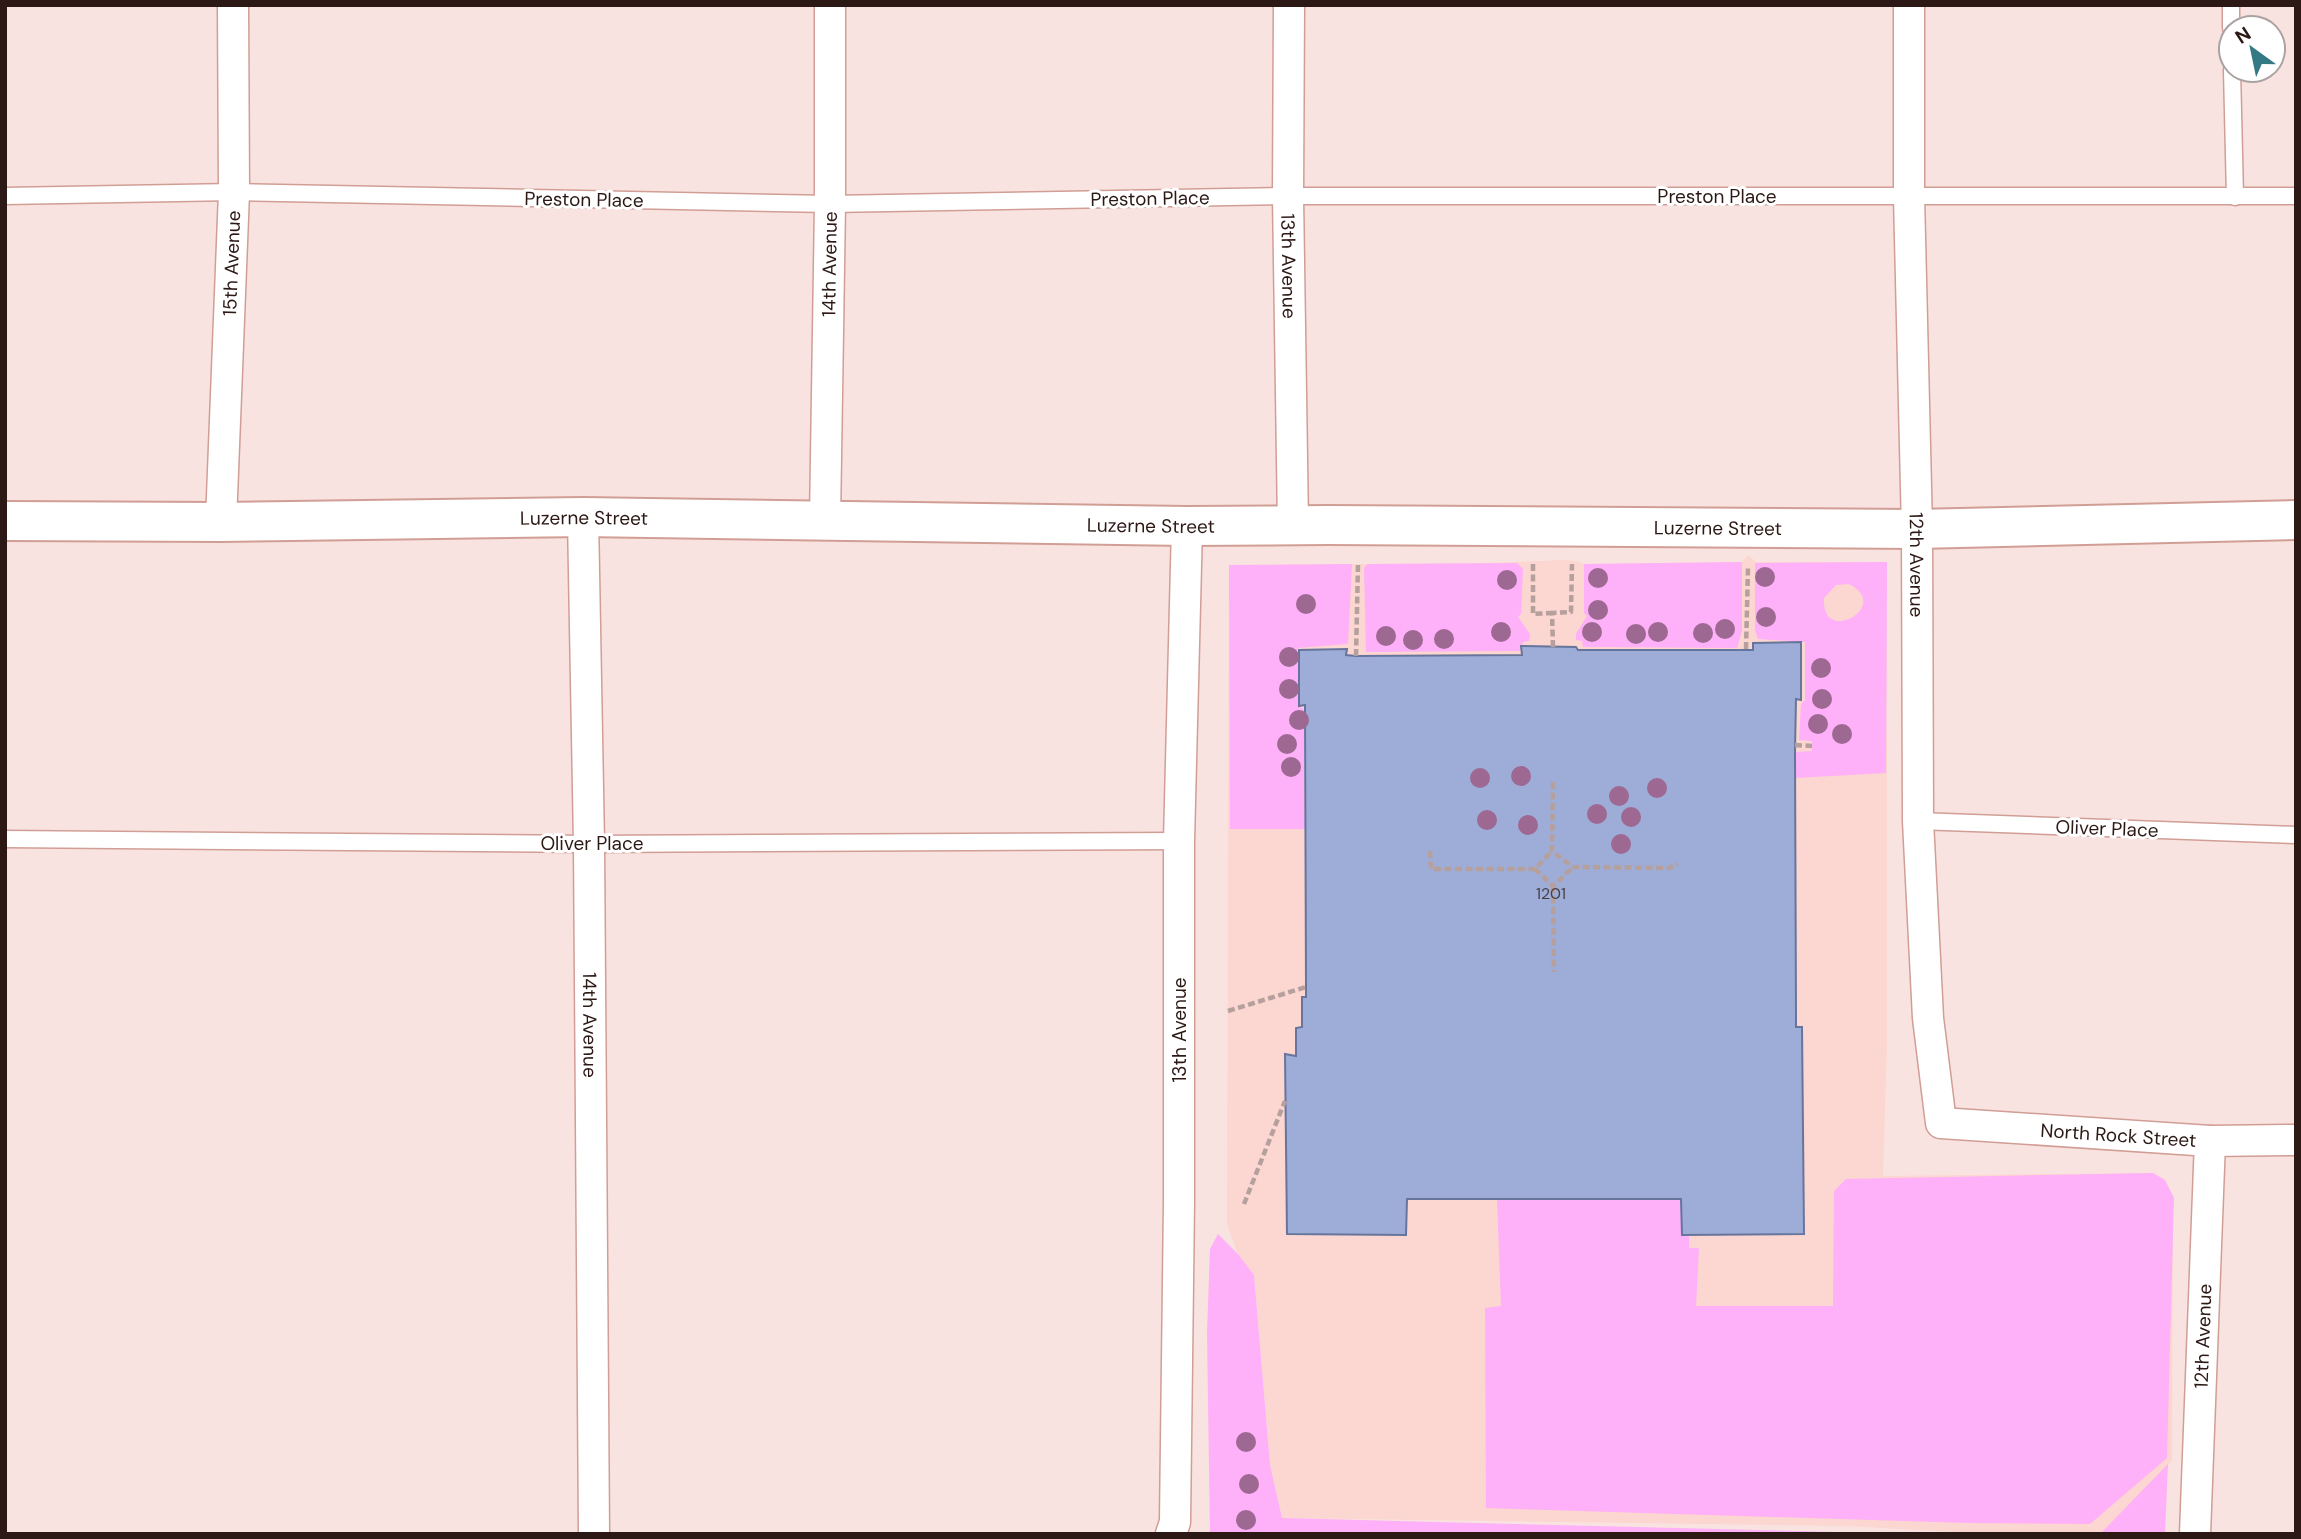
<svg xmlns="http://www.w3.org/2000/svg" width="2301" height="1539" font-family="'DM Sans',sans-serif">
<rect width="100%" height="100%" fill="#f9e3e0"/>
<path fill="#fcd6d0" d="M 1748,555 L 1756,562 L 1887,562 L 1887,1043 L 1883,1176 L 2153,1173 L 2165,1180 L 2173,1196 L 2172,1461 L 2100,1534 L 1990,1534 L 1846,1526 L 1282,1518 L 1270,1465 L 1254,1275 L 1238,1254 L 1227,1224 L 1229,568 L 1232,565 L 1492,563 L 1562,560 L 1578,561 L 1584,564 L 1742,562 Z"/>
<g fill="#feb0f8" fill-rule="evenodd">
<path d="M 1742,562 L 1742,631 L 1737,648 L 1583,647 L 1582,641 L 1576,640 L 1576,634 L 1587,616 L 1584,613 L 1584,564 Z"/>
<path d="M 1887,562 L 1886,773 L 1795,778 L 1795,752 L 1812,751 L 1812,741 L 1799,740 L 1801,704 L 1805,700 L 1805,642 L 1758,639 L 1755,630 L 1755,563 ZM 1849,584 C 1893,606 1821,647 1824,598 L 1836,585 Z"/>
<path d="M 1517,563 L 1523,569 L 1521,614 L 1518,617 L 1530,634 L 1529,641 L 1523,642 L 1520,651 L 1366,652 L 1364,568 L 1368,564 Z"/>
<path d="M 1352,564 L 1348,644 L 1298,648 L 1298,706 L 1304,709 L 1305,829 L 1230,829 L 1229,565 Z"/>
<path d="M 2153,1173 L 2165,1180 L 2174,1198 L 2167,1458 L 2090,1524 L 1967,1523 L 1486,1508 L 1485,1308 L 1501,1306 L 1497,1199 L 1681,1200 L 1681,1235 L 1689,1235 L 1689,1248 L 1699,1248 L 1696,1306 L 1833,1306 L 1834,1191 L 1846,1179 Z"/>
<path d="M 1218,1234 L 1238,1254 L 1254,1275 L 1270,1465 L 1282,1518 L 1914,1534 L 1210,1534 L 1207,1333 L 1210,1249 Z"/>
<path d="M 2168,1464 L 2165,1534 L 2100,1534 Z"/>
</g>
<path fill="#9eadd7" stroke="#67759c" stroke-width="2" d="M 1801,642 L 1801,700 L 1796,699 L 1795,752 L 1796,1013 L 1796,1027 L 1802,1027 L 1804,1234 L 1682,1235 L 1681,1199 L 1407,1199 L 1406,1235 L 1287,1234 L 1285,1054 L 1296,1056 L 1296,1028 L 1302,1027 L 1302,997 L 1306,997 L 1306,987 L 1305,705 L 1299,706 L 1299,650 L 1347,649 L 1346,655 L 1356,656 L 1522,655 L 1521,646 L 1576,647 L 1578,650 L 1753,650 L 1753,643 Z"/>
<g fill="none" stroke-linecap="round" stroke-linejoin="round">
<defs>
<g id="lane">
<path d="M 2231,5 L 2231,28"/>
<path d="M 2232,70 L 2235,197"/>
<path d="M 5,196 L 234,192 L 830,204 L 1288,196 L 2296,196"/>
<path d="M 1918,821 L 2296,835"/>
<path d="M 5,839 L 589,844 L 1179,841"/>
</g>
<g id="street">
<path id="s1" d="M 1289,5 L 1288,196 L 1293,525"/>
<path id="s2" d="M 1909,5 L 1909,196 L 1917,529 L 1918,821 L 1928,1018 L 1941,1123 L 2210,1141 L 2296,1140"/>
<path id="s3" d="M 583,517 L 589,844 L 594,1534"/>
<path id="s4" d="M 825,521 L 830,204 L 830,5"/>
<path id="s5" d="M 221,522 L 234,192 L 233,5"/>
<path d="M 1171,1534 L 1175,1522 L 1179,1202 L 1179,841 L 1187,526"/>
<path id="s6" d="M 2195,1534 L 2210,1141"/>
</g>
<g id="secondary">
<path id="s7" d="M 5,521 L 221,522 L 583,517 L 1187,526 L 1328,525 L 1917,529 L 2296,520"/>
</g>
</defs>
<use href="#lane" stroke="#d19e95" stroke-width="19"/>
<use href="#street" stroke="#d19e95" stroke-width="33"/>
<use href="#secondary" stroke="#d19e95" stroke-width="42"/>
<g stroke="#b5a09d" stroke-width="4.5" stroke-dasharray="7 3.5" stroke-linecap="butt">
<path d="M 1533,564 L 1533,614 L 1552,613"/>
<path d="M 1553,647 L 1552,613 L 1571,612 L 1572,564"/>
<path d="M 1746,649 L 1748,567"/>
<path d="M 1356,656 L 1358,564"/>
<path d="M 1795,745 L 1812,746"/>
<path d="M 1553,782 L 1552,851 L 1573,867 L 1669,868 L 1678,864"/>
<path d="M 1430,851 L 1431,869 L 1535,869 L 1552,851"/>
<path d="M 1535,869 L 1553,886 L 1573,867"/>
<path d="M 1553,886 L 1554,972"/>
<path d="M 1228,1011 L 1306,987"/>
<path d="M 1244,1204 L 1285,1101"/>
</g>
<use href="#lane" stroke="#fff" stroke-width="16"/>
<use href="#street" stroke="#fff" stroke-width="30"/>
<use href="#secondary" stroke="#fff" stroke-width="38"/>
</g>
<g fill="#9d6891">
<circle cx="1765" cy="577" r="10"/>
<circle cx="1598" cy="578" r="10"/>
<circle cx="1507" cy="580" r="10"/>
<circle cx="1306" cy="604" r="10"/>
<circle cx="1598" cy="610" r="10"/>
<circle cx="1766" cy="617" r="10"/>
<circle cx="1725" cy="629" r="10"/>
<circle cx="1501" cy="632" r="10"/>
<circle cx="1592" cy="632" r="10"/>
<circle cx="1658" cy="632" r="10"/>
<circle cx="1703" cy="633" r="10"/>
<circle cx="1636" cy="634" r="10"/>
<circle cx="1386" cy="636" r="10"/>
<circle cx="1444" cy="639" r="10"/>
<circle cx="1413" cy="640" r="10"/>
<circle cx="1289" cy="657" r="10"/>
<circle cx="1821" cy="668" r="10"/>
<circle cx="1289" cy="689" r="10"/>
<circle cx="1822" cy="699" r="10"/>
<circle cx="1299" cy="720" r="10"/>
<circle cx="1818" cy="724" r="10"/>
<circle cx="1842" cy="734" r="10"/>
<circle cx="1287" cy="744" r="10"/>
<circle cx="1291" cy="767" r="10"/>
<circle cx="1521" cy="776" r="10"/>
<circle cx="1480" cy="778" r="10"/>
<circle cx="1657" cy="788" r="10"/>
<circle cx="1619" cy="796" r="10"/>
<circle cx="1597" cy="814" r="10"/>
<circle cx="1631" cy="817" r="10"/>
<circle cx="1487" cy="820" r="10"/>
<circle cx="1528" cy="825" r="10"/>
<circle cx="1621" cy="844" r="10"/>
<circle cx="1246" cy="1442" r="10"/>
<circle cx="1249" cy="1484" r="10"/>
<circle cx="1246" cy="1520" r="10"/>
</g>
<g text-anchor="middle" stroke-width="6" stroke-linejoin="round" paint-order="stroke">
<g font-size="16" fill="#483e46">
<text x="1551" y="899">1201</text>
</g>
<g font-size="19" fill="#2c1916" stroke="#fff">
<text x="1717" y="203">Preston Place</text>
<text transform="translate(1150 198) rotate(-1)" y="7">Preston Place</text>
<text transform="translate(584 199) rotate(1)" y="7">Preston Place</text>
<text dy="7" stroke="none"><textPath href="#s4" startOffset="257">14th Avenue</textPath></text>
<text dy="7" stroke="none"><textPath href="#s5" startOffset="259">15th Avenue</textPath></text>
<text dy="7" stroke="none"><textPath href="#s1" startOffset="261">13th Avenue</textPath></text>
<text dy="7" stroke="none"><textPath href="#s7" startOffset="579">Luzerne Street</textPath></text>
<text dy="7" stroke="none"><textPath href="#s7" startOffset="1146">Luzerne Street</textPath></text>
<text dy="7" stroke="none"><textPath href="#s7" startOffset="1713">Luzerne Street</textPath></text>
<text dy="7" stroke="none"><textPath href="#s2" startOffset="560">12th Avenue</textPath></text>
<text transform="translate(2107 828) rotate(2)" y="7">Oliver Place</text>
<text x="592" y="850">Oliver Place</text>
<text dy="7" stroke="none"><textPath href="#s3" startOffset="508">14th Avenue</textPath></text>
<text transform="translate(1179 1030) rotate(-90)" y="7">13th Avenue</text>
<text dy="7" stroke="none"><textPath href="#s2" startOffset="1297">North Rock Street</textPath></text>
<text dy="7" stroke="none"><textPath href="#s6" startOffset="198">12th Avenue</textPath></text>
</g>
</g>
<rect width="2301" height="1539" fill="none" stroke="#2c1916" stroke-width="14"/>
<g transform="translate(2252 49) rotate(327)"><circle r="33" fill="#ffffff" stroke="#aba3a2" stroke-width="2"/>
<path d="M0-5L12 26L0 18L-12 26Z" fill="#347a85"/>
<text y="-10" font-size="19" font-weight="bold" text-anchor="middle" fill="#2c1916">N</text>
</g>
</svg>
